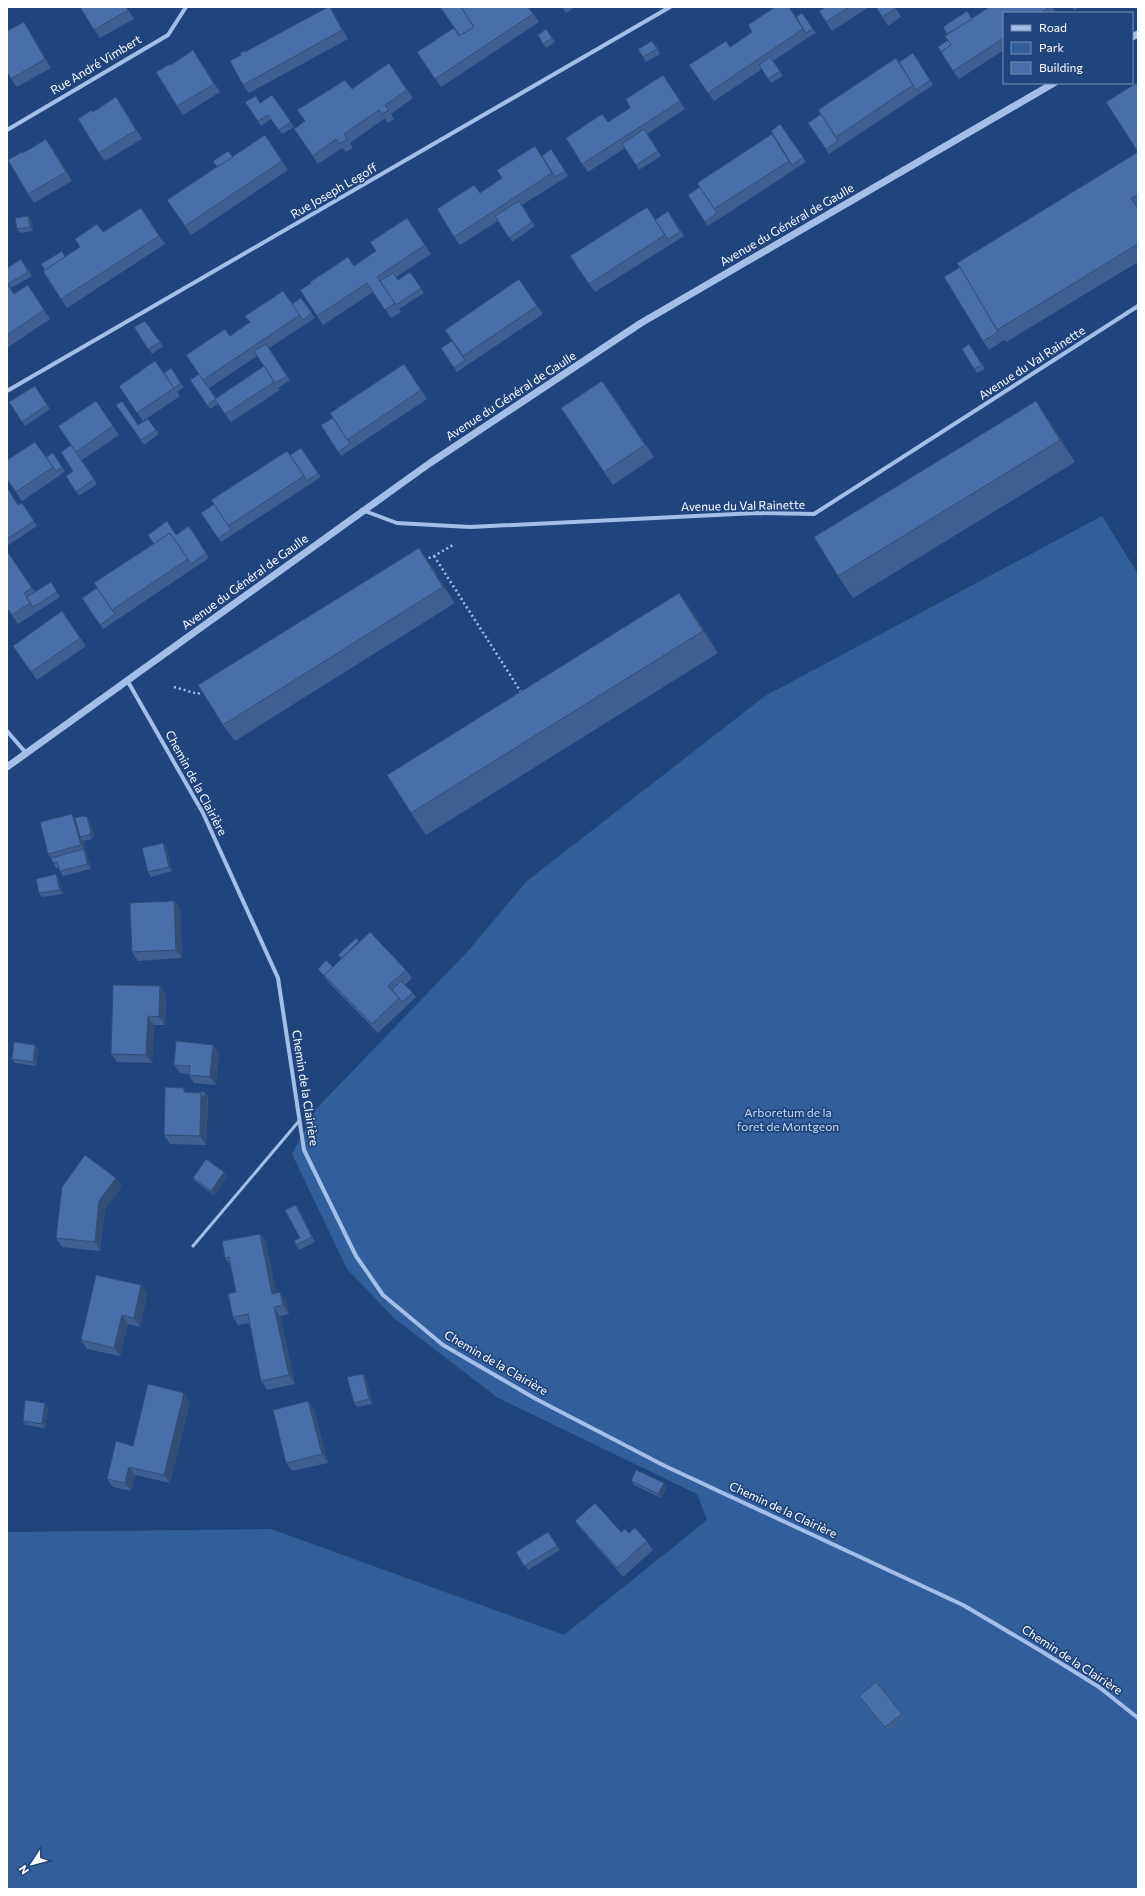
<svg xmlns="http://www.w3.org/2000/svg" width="1145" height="1896" font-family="Commissioner,sans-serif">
<rect width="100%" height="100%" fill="#20457d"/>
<path fill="#325e9b" d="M 1102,516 L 1138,574 L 1138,1889 L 7,1889 L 7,1532 L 271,1529 L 564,1635 L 707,1520 L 697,1494 L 498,1398 L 394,1318 L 347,1269 L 292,1154 L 317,1108 L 469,950 L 527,881 L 765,696 Z"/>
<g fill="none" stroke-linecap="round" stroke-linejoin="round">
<g stroke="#a3bfe7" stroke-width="2.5" stroke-dasharray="2 3" stroke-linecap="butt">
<path d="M 434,556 L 521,692"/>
<path d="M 424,560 L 434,556 L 453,545"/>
<path d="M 174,687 L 198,694 L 204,690"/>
</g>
<path stroke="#a3bfe7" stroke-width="3" d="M 193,1246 L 299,1121"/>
<g stroke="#a3bfe7" stroke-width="4">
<path d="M 7,130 L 168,35 L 186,7"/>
<path d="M 7,391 L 670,7"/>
<path d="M 362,510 L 397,523 L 470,527 L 756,513 L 814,514 L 1138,306"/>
<path d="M 127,680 L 203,813 L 278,978 L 304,1150 L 356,1256 L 383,1295 L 443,1345 L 536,1399 L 665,1466 L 963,1605 L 1041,1651 L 1099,1687 L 1138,1718"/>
<path d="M 7,731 L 26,753"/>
</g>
<g stroke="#a3bfe7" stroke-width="7">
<path d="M 1132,37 L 1138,34"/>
<path d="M 7,767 L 430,463 L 641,323 L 1054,83"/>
</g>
</g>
<g fill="#3e5f90" fill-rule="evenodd">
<path d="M 126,7 L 134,19 L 100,38 L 94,30 Z"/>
<path d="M 529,7 L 539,22 L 441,87 L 417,52 L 454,28 Z"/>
<path d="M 562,7 L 575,7 L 566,13 Z"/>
<path d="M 823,7 L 869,7 L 832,31 L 826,22 L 824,8 Z"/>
<path d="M 876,7 L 895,7 L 901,17 L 888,26 Z"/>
<path d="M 989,7 L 1052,7 L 1056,13 L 1004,13 L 1004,50 L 959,79 L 953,71 L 948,40 L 972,18 Z"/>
<path d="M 1072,7 L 1079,7 L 1074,10 Z"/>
<path d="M 802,13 L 816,33 L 809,37 L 773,61 L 783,76 L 771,83 L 762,69 L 714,101 L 708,93 L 730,47 L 797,19 Z"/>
<path d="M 335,15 L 348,39 L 249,93 L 243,85 L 241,55 L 245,52 Z"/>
<path d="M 24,22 L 29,30 L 51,68 L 17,87 L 11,79 Z"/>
<path d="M 546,29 L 555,42 L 546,48 L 543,44 Z"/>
<path d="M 656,45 L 660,54 L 646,62 L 643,57 Z"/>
<path d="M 916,58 L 933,85 L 829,154 L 808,123 L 899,62 Z"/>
<path d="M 199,59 L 220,92 L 183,115 L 177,106 L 171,65 Z"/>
<path d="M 389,63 L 413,98 L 391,114 L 394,119 L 388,123 L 385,118 L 350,143 L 353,148 L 346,152 L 342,148 L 318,164 L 294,129 Z"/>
<path d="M 1138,82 L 1138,262 L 1006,342 L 1004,340 L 989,350 L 983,341 L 1138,152 Z"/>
<path d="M 669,84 L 685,109 L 647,134 L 661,156 L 639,170 L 625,148 L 588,172 L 582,164 L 608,122 Z"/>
<path d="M 272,95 L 294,127 L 282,134 L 271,119 L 261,126 L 245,102 L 261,103 Z"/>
<path d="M 122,105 L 142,139 L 105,161 L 99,153 L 93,112 Z"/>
<path d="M 780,124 L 806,162 L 708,226 L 705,222 L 700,187 L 772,134 Z"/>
<path d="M 265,135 L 288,170 L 191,235 L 167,200 Z"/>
<path d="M 52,147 L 72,181 L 34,203 L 28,194 L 23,153 Z"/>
<path d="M 551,149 L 568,176 L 522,205 L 535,226 L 512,242 L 498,221 L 460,245 L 454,237 L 480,192 L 548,166 Z"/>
<path d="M 141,208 L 165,244 L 67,308 L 61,299 L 65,257 Z"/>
<path d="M 671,215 L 684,236 L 595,292 L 589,284 L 656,219 Z"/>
<path d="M 28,216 L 31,220 L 33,231 L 20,233 L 17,229 Z"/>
<path d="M 407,218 L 431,254 L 396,277 L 398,280 L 410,272 L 424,293 L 399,309 L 388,292 L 401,312 L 391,318 L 373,292 L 323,325 L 317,316 L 311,283 L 354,266 L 376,251 Z"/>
<path d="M 21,259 L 32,276 L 11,288 L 8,284 Z"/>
<path d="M 7,285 L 14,294 L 33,293 L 50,319 L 7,348 Z"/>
<path d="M 525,288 L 543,314 L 457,372 L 441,348 L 461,353 Z"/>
<path d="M 301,298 L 315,318 L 269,348 L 290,380 L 278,388 L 280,390 L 231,422 L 218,404 L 210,409 L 207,405 L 199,374 L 230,336 L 292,304 ZM 257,356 L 264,366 L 216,399 L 209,388 Z"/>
<path d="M 145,321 L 163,346 L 152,354 L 134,327 Z"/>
<path d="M 969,344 L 985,369 L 977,373 L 974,369 Z"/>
<path d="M 171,368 L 184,387 L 177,392 L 180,396 L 143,421 L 119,386 L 164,373 Z"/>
<path d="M 410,373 L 427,399 L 341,456 L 321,425 L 333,418 Z"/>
<path d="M 35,386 L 50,409 L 25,426 L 9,402 Z"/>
<path d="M 611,393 L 654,457 L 613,485 L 604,472 Z"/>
<path d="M 96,401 L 119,435 L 82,460 L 97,484 L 79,496 L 66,476 L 73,471 L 71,445 Z"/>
<path d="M 116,405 L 138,425 L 148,419 L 159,434 L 144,445 Z"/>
<path d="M 1051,423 L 1075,462 L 853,598 L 838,576 Z"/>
<path d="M 301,448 L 321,477 L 221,542 L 201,513 Z"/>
<path d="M 53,453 L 65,471 L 59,476 L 58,475 L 59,476 L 22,501 L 7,479 L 46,457 Z"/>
<path d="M 7,489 L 18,505 L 22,503 L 37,526 L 7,546 Z"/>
<path d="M 189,526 L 209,558 L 194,568 L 118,619 L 118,618 L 118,619 L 103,629 L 82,598 Z"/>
<path d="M 419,548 L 430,564 L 455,603 L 235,741 L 223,725 Z"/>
<path d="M 7,551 L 35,592 L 51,582 L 60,597 L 18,624 L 7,608 Z"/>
<path d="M 679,593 L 695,615 L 718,653 L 426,835 L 411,813 Z"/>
<path d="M 62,611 L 86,646 L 37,680 L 13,646 Z"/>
<path d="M 75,818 L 90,822 L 94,836 L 92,839 L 83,841 L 91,869 L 63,876 L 60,871 L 59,867 L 56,868 L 53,863 L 51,858 L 48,854 Z"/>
<path d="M 166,847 L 172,871 L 151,877 L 148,872 Z"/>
<path d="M 59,879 L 63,894 L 42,897 L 39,893 Z"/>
<path d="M 174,901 L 180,909 L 182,958 L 138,961 L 132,952 Z"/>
<path d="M 359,941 L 406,970 L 412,978 L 405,985 L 413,993 L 416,997 L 378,1033 L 330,984 L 318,969 L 333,967 L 341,959 L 338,955 Z"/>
<path d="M 160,986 L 166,995 L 165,1025 L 154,1025 L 152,1063 L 117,1062 L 111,1054 Z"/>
<path d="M 213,1045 L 219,1053 L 216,1085 L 194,1083 L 189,1075 L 189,1074 L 180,1073 L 174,1065 Z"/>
<path d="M 38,1049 L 36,1066 L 15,1063 L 12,1059 Z"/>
<path d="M 187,1092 L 205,1092 L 208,1097 L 206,1145 L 170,1144 L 164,1135 Z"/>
<path d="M 227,1177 L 214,1195 L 196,1182 L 193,1178 Z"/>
<path d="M 122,1186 L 105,1209 L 100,1251 L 62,1247 L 56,1238 Z"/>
<path d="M 296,1205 L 299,1209 L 315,1242 L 299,1250 L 296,1245 L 300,1238 Z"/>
<path d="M 260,1234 L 266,1242 L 276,1293 L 286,1300 L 289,1314 L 280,1316 L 295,1384 L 267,1390 L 261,1381 L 250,1323 L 238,1325 L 233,1317 L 236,1292 L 230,1265 L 225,1258 Z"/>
<path d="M 141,1285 L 147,1294 L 140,1327 L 128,1324 L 120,1356 L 87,1349 L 81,1340 Z"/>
<path d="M 363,1374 L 366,1378 L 372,1404 L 357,1407 L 354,1403 Z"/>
<path d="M 190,1401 L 170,1483 L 135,1475 L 131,1491 L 113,1487 L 107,1479 L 133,1446 Z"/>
<path d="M 308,1401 L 314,1410 L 328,1463 L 292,1471 L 286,1463 Z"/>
<path d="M 48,1408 L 45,1428 L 26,1425 L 23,1421 Z"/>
<path d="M 631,1481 L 667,1487 L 661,1498 L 634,1485 Z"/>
<path d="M 575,1521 L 621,1532 L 629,1533 L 647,1541 L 653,1550 L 623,1577 L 581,1529 Z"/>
<path d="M 551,1536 L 560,1550 L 528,1570 L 516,1552 Z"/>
<path d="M 859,1696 L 902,1714 L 905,1718 L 888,1731 Z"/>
</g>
<g fill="#324e75">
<path d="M 330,7 L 335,15 L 348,39 L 342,30 Z"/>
<path d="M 24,22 L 29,30 L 51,68 L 45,59 Z"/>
<path d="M 193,50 L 199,59 L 220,92 L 214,84 Z"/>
<path d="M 116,97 L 122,105 L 142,139 L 136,130 Z"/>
<path d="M 46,139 L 52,147 L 72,181 L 66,172 Z"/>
<path d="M 141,208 L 147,216 L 165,244 L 159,236 Z"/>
<path d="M 28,216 L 31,220 L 33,231 L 30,227 Z"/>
<path d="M 1036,401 L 1051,423 L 1075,462 L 1060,440 Z"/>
<path d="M 419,548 L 430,564 L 455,603 L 443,587 Z"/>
<path d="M 679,593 L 695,615 L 718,653 L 703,631 Z"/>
<path d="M 72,814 L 78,822 L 80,837 L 83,841 L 91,869 L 87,864 L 84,849 L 81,845 Z"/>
<path d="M 87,817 L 90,822 L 94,836 L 92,839 L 89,835 Z"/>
<path d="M 163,843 L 166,847 L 172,871 L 169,867 Z"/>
<path d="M 56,874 L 59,879 L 63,894 L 60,890 Z"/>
<path d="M 174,901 L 180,909 L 182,958 L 176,950 Z"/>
<path d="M 160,986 L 166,995 L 165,1025 L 159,1017 Z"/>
<path d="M 148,1016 L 154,1025 L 152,1063 L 146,1055 Z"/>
<path d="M 35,1045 L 38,1049 L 36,1066 L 33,1062 Z"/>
<path d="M 213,1045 L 219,1053 L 216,1085 L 210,1077 Z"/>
<path d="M 184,1088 L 190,1096 L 184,1092 Z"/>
<path d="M 205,1092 L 208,1097 L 207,1101 L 204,1097 Z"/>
<path d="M 201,1093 L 207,1101 L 206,1145 L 200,1136 Z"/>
<path d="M 224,1172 L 227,1177 L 214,1195 L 211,1191 Z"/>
<path d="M 116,1178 L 122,1186 L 105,1209 L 100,1251 L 95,1242 L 99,1201 Z"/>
<path d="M 296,1205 L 299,1209 L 315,1242 L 312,1237 Z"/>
<path d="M 260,1234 L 266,1242 L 278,1302 L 272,1294 Z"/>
<path d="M 141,1285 L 147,1294 L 140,1327 L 134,1318 Z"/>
<path d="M 280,1292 L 286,1300 L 289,1314 L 283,1305 Z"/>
<path d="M 274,1307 L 280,1316 L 295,1384 L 289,1375 Z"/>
<path d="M 122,1315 L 128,1324 L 120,1356 L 114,1348 Z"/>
<path d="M 363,1374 L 366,1378 L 372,1404 L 369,1399 Z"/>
<path d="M 184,1393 L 190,1401 L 170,1483 L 164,1475 Z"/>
<path d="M 308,1401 L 314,1410 L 328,1463 L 322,1454 Z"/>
<path d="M 45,1403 L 48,1408 L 45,1428 L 42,1424 Z"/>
<path d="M 129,1467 L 135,1475 L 131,1491 L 125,1483 Z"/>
<path d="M 664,1483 L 667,1487 L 661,1498 L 658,1494 Z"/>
</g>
<g fill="#486fa7" stroke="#324e75">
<path d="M 80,7 L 126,7 L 128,10 L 94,30 Z"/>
<path d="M 328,7 L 330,7 L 342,30 L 243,85 L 230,61 L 241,55 L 240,53 L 244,51 L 245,52 Z"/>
<path d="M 440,7 L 461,7 L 474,27 L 460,36 Z"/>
<path d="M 461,7 L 528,7 L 533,14 L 435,79 L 417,52 L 454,28 L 459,36 L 474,27 Z"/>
<path d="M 775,7 L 789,7 L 803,29 L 708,93 L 689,65 L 726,41 L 730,47 L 742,39 L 752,32 L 748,25 Z"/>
<path d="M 823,7 L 849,7 L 826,22 L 819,11 L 824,8 Z"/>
<path d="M 876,7 L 894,7 L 895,9 L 882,17 Z"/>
<path d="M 989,7 L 1050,7 L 1041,13 L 1004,13 L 1004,38 L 953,71 L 941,52 L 951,45 L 945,36 Z"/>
<path d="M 967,11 L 972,19 L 947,34 L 943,27 Z"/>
<path d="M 802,13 L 813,29 L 806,33 L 796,17 Z"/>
<path d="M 24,22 L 45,59 L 11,79 L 7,72 L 7,31 Z"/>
<path d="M 546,29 L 552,38 L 543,44 L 538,35 Z"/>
<path d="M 948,40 L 951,45 L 941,52 L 938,47 Z"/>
<path d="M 652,41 L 657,49 L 643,57 L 638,49 Z"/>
<path d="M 193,50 L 214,84 L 177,106 L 156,72 L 170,64 L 171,65 Z"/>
<path d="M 913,53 L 930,80 L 916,90 L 899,62 Z"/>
<path d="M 770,57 L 780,71 L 768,79 L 759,65 Z"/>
<path d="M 896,58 L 913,85 L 836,137 L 818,110 Z"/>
<path d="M 389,63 L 407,90 L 385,105 L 389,110 L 382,114 L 379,110 L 344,134 L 347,139 L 340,144 L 336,139 L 313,156 L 294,129 L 305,121 L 297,110 L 345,80 L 352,89 Z"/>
<path d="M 663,75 L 680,101 L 582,164 L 566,138 L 602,114 L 608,122 L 630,108 L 626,99 Z"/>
<path d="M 1138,82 L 1138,195 L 1131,198 L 1138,209 L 1138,244 L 997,330 L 957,263 L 1138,152 L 1106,102 Z"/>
<path d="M 272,95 L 291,122 L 279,130 L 268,115 L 258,121 L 245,102 L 256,96 L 260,103 Z"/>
<path d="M 116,97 L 136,130 L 99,153 L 78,119 L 92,110 L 93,112 Z"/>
<path d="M 821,114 L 838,141 L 826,149 L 808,123 Z"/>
<path d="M 780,124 L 803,157 L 792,165 L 771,131 Z"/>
<path d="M 644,129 L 658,151 L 636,165 L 622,144 Z"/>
<path d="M 772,134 L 789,161 L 714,209 L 697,183 Z"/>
<path d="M 265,135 L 282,161 L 185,226 L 167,200 Z"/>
<path d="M 46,139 L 66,172 L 28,194 L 8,160 L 22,152 L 23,153 L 30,149 Z"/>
<path d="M 535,146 L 552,173 L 454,237 L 437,209 L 474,185 L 480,193 L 502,178 L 497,170 Z"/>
<path d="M 551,149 L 565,171 L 555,177 L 542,156 Z"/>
<path d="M 228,151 L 233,157 L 217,167 L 213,161 Z"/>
<path d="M 700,187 L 717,213 L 705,222 L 688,195 Z"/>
<path d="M 519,201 L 532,222 L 509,238 L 495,216 Z"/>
<path d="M 647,207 L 665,235 L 589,284 L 570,256 Z"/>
<path d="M 141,208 L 159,236 L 61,299 L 43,271 L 80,247 L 75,239 L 97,224 L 103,232 Z"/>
<path d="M 668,211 L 680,232 L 668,239 L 655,220 Z"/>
<path d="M 28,216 L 30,227 L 17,229 L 15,218 Z"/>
<path d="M 407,218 L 425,245 L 377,277 L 395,303 L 385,310 L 367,283 L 317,316 L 300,290 L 311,283 L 310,282 L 348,257 L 354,266 L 376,251 L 370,242 Z"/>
<path d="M 62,251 L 65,257 L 45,270 L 41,264 Z"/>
<path d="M 21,259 L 28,272 L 8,284 L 7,282 L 7,268 Z"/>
<path d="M 960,267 L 998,332 L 983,341 L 944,277 Z"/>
<path d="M 410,272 L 421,288 L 396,305 L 380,281 L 393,273 L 398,280 Z"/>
<path d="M 519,279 L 537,306 L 463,356 L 445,330 Z"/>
<path d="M 7,285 L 8,285 L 14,294 L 28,285 L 44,310 L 7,335 Z"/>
<path d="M 283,291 L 300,315 L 203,380 L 186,355 L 225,329 L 230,336 L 250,322 L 245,316 Z"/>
<path d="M 301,298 L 312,313 L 303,320 L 292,304 Z"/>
<path d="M 145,321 L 160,342 L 148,349 L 134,327 Z"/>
<path d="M 452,341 L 465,360 L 454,368 L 441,348 Z"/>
<path d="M 266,344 L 287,376 L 275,383 L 254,351 Z"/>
<path d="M 969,344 L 982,365 L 974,369 L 962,349 Z"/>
<path d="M 155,361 L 174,388 L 137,413 L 119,386 Z"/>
<path d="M 404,364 L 421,390 L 347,440 L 330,413 Z"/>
<path d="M 264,366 L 274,382 L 225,414 L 215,399 Z"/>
<path d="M 171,368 L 181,383 L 174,388 L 164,373 Z"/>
<path d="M 199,374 L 216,399 L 207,405 L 190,380 Z"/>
<path d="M 602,381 L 645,445 L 604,472 L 561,408 Z"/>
<path d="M 35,386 L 47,405 L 22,422 L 9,402 Z"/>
<path d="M 96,401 L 113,426 L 76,452 L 58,426 Z"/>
<path d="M 122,401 L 138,425 L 148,419 L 156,430 L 141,440 L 116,405 Z"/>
<path d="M 1036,401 L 1060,440 L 838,576 L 814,537 Z"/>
<path d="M 333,418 L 350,444 L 338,452 L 321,425 Z"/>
<path d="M 35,442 L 53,467 L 16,492 L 7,479 L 7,460 Z"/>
<path d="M 71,445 L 94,479 L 76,492 L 66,476 L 73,471 L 61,452 Z"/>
<path d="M 301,448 L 318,473 L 307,481 L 290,455 Z"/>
<path d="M 287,451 L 304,476 L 228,526 L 211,500 Z"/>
<path d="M 53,453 L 62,467 L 56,471 L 46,457 Z"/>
<path d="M 7,489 L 8,489 L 18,505 L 22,503 L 34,521 L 7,539 Z"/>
<path d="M 214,504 L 231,530 L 218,538 L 201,513 Z"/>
<path d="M 167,521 L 176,535 L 189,526 L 206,553 L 191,564 L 170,533 L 154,544 L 148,535 Z"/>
<path d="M 170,533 L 188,559 L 112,610 L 94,583 Z"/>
<path d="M 419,548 L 443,587 L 223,725 L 198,685 Z"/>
<path d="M 7,551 L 32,588 L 24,593 L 30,603 L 12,615 L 7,608 Z"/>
<path d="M 51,582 L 57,592 L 33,607 L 27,597 Z"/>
<path d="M 97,588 L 115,614 L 100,625 L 82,598 Z"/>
<path d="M 679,593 L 703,631 L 411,813 L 387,775 Z"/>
<path d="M 62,611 L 80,638 L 31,672 L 13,646 Z"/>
<path d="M 72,814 L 81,845 L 48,854 L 40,822 Z"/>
<path d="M 83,816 L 87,817 L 91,832 L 89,835 L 80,837 L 75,818 Z"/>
<path d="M 163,843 L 169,867 L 148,872 L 142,848 Z"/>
<path d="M 84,849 L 87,864 L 60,871 L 57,862 L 53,863 L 51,858 Z"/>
<path d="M 56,874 L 60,890 L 39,893 L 36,879 Z"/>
<path d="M 174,901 L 176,950 L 132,952 L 130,903 Z"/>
<path d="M 370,932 L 406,970 L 388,986 L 399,998 L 372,1024 L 324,975 Z"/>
<path d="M 356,938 L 359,941 L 342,958 L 338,955 Z"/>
<path d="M 326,960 L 333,967 L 324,975 L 325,977 L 318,969 Z"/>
<path d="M 401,981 L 413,993 L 402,1002 L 399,998 L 392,990 Z"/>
<path d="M 113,985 L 160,986 L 159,1017 L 148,1016 L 146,1055 L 111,1054 Z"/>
<path d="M 176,1041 L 213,1045 L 210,1077 L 189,1075 L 190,1066 L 174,1065 Z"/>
<path d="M 14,1042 L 35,1045 L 33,1062 L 12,1059 Z"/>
<path d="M 165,1087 L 184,1088 L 184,1092 L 201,1093 L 200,1136 L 164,1135 Z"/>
<path d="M 187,1092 L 205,1092 L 204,1097 L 201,1093 Z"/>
<path d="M 85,1155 L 116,1178 L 99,1201 L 95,1242 L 56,1238 L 62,1187 Z"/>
<path d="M 206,1159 L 224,1172 L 211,1191 L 193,1178 Z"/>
<path d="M 296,1205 L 312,1237 L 296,1245 L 294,1241 L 300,1238 L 285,1210 Z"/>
<path d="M 260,1234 L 272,1294 L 280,1292 L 283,1305 L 274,1307 L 289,1375 L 261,1381 L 248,1314 L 233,1317 L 228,1294 L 236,1292 L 229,1257 L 225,1258 L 222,1241 Z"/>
<path d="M 96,1275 L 141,1285 L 134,1318 L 122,1315 L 114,1348 L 81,1340 Z"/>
<path d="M 363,1374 L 369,1399 L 354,1403 L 347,1377 Z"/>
<path d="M 148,1384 L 184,1393 L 164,1475 L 129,1467 L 125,1483 L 107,1479 L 116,1441 L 133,1446 Z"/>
<path d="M 25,1400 L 45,1403 L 42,1424 L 23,1421 Z"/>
<path d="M 308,1401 L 322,1454 L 286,1463 L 273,1410 Z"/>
<path d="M 636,1470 L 664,1483 L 658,1494 L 631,1481 Z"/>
<path d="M 595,1503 L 621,1532 L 625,1529 L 629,1533 L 635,1528 L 647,1541 L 617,1568 L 575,1521 Z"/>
<path d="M 548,1532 L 557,1546 L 524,1566 L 516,1552 Z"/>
<path d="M 876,1682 L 902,1714 L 885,1727 L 859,1696 Z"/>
</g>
<g text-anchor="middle" stroke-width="3.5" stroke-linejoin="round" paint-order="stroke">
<g font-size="12" fill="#fff" stroke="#20457d">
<text transform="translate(96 65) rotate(-31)" y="4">Rue André Vimbert</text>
<text transform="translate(334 191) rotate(-30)" y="4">Rue Joseph Legoff</text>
<text transform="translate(787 225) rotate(-30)" y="4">Avenue du Général de Gaulle</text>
<text transform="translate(1032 363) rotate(-33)" y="4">Avenue du Val Rainette</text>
<text transform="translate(511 396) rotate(-33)" y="4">Avenue du Général de Gaulle</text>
<text transform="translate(743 506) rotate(-1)" y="4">Avenue du Val Rainette</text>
<text transform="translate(245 582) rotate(-36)" y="4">Avenue du Général de Gaulle</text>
<text transform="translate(196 783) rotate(62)" y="4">Chemin de la Clairière</text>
<text transform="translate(305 1088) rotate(81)" y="4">Chemin de la Clairière</text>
<text transform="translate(496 1363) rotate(30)" y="4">Chemin de la Clairière</text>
<text transform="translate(783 1510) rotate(25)" y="4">Chemin de la Clairière</text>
<text transform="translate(1072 1660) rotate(33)" y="4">Chemin de la Clairière</text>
</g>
<g font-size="12" fill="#c6daf5" stroke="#20457d">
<text x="788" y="1117">Arboretum de la<tspan x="788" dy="14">foret de Montgeon</tspan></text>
</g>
</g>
<rect width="1145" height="1896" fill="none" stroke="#ffffff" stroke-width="16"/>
<rect x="1003" y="12" width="130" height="72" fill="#20457d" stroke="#798fb1"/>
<rect x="1011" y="25" width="20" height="6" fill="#a3bfe7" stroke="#798fb1"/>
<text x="1039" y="32" font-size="12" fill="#ffffff">Road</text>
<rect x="1011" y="42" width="20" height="12" fill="#325e9b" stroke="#798fb1"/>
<text x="1039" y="52" font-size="12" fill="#ffffff">Park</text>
<rect x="1011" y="62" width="20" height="12" fill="#486fa7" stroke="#798fb1"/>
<text x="1039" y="72" font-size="12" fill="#ffffff">Building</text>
<g transform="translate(32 1864) rotate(234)" stroke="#20457d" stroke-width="3" paint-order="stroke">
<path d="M0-3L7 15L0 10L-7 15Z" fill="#ffffff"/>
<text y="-6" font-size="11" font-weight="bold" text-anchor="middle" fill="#ffffff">N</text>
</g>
</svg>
